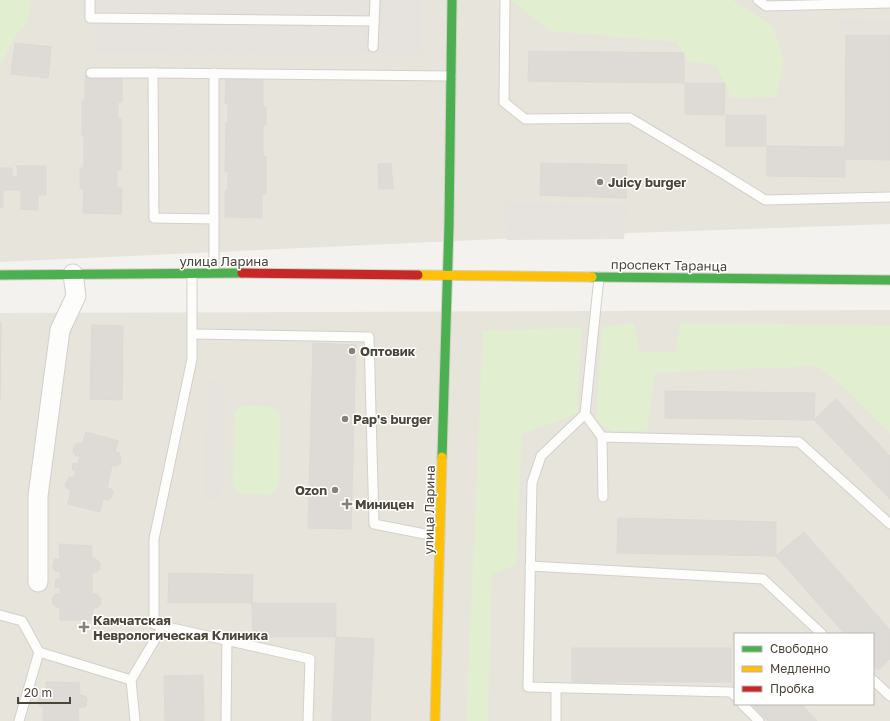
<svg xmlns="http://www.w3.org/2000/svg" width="890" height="721" font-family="'Golos Text',sans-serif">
<rect width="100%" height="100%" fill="#f4f2ee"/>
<g fill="#e7e4dc" fill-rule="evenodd">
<path d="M 0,0 L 890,0 L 890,224 L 631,233 L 0,262 Z"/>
<path d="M 890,310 L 890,721 L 0,721 L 0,313 ZM 735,634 L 873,634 L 873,704 L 735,704 Z"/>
</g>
<path fill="#e6e2de" d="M 95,0 L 422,0 L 422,54 L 95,53 Z"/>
<g fill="#e1eecf">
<path d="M 0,0 L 31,0 L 28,22 L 15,37 L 0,66 Z"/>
<path d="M 511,0 L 732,0 L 772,25 L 784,61 L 776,97 L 731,98 L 717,66 L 688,61 L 676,42 L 550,31 Z"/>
<path d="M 634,323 L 639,352 L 676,351 L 680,323 L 890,325 L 890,434 L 839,383 L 817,366 L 655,373 L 647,431 L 611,431 L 596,421 L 602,327 Z"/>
<path d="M 582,328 L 577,414 L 522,434 L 516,565 L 492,574 L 488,721 L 466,721 L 483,330 Z"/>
<path d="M 242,405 C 255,406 271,403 280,414 L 279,484 L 274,493 L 270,495 L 239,494 L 233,485 L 234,416 L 238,408 Z"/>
</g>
<g fill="#e6e3df">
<path d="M 840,19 L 890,21 L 890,31 L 841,31 Z"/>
<path d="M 505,203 L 627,205 L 624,239 L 507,240 Z"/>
<path d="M 207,381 L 224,382 L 222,499 L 205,499 Z"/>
</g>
<g fill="#dedbd6" stroke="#dcd9d4">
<path d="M 846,35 L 890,35 L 890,160 L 845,159 Z"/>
<path d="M 15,43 L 51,47 L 48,78 L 11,74 Z"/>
<path d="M 529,51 L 684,53 L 684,83 L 528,81 Z"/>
<path d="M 85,75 L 122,75 L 122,102 L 118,102 L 118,119 L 121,119 L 121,170 L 117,170 L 117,188 L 122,188 L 121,214 L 83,213 L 84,189 L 80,189 L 80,168 L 84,168 L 84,136 L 82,136 L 82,100 L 85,100 Z"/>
<path d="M 226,79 L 263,80 L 263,106 L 266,107 L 266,125 L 263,126 L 263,157 L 266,156 L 266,193 L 262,194 L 262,218 L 225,217 L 225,191 L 228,190 L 228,172 L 225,172 L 226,123 L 228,123 L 228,104 L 225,104 Z"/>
<path d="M 685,83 L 725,83 L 724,115 L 685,114 Z"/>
<rect x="726" y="115" width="40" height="31"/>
<path d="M 767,146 L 845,147 L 845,177 L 767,176 Z"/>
<path d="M 391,163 L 393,189 L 379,189 L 378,164 Z"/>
<path d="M 541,163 L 627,165 L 626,198 L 540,195 Z"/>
<path d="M 17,166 L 46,166 L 46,195 L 38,195 L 38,210 L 21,209 L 21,190 L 3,190 L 3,208 L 0,208 L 0,168 L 12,168 L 12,177 L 18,177 Z"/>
<path d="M 0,322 L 1,322 L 0,399 Z"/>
<path d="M 92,325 L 123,326 L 122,400 L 90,399 Z"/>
<path d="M 313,343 L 356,345 L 351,529 L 308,528 Z"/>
<path d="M 665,391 L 815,393 L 814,420 L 665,418 Z"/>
<path d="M 836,399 L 890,456 L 890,499 L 814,420 Z"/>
<path d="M 86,432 L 118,441 L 115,452 L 119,453 L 121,457 L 120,464 L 115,466 L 112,465 L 107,488 L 111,489 L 113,492 L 111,498 L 107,500 L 103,499 L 100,512 L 68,504 L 71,490 L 67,489 L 65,485 L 69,477 L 74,478 L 76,471 L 72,469 L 73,463 L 78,464 L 80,456 L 76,456 L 73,451 L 75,445 L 79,443 L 82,444 Z"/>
<path d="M 618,518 L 776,522 L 776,556 L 617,553 Z"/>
<path d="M 804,532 L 890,630 L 890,659 L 878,670 L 873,665 L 873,634 L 845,634 L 776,556 Z"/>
<path d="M 59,544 L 92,546 L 92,558 L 96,559 L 100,563 L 100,569 L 96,572 L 92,572 L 92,593 L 97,594 L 101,599 L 100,605 L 97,608 L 93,608 L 92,620 L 60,620 L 60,607 L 56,607 L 53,604 L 52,599 L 55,594 L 60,594 L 60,587 L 55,588 L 56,579 L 60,579 L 60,571 L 56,572 L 53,569 L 53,564 L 55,559 L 60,559 Z"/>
<path d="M 169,573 L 253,575 L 252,603 L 168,603 Z"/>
<path d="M 252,603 L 336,603 L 336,637 L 253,637 Z"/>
<path d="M 336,637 L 374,639 L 370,721 L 332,721 Z"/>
<rect x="572" y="648" width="159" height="34"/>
<path d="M 203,675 L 204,721 L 165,721 L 164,676 Z"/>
<path d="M 46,682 L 79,683 L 80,695 L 85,696 L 87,699 L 86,706 L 78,708 L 79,721 L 43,721 L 43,707 L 40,706 L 38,701 L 42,695 L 46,696 Z"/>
<path d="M 752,704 L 801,704 L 817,721 L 768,721 Z"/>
</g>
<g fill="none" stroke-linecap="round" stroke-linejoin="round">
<defs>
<g id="lane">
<path d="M 90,0 L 90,18 L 374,21"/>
<path d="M 505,0 L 504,102 L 525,119 L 630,118 L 717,170 L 765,200 L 890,197"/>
<path d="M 758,0 L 766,6 L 890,3"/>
<path d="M 373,47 L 375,0"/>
<path d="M 91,73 L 153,73 L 154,218 L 214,219"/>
<path d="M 153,73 L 451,76"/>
<path d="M 214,73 L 214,273"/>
<path d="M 192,273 L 192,359 L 154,539 L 154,624 L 310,659 L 308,721"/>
<path d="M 599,277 L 585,414 L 541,456 L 532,483 L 528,687 L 731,692 L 735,696"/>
<path d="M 192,334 L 369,337 L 374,524 L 440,537"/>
<path d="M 585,414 L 602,437"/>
<path d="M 603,497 L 602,437 L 799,442 L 890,524"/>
<path d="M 530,566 L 763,579 L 822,634"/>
<path d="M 0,615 L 22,621 L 39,652 L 19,721"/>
<path d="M 39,652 L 131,680"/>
<path d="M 873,680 L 890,696"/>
<path d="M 556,688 L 556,721"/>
<path d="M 742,704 L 759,721"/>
<path d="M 135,721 L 131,680 L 163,626"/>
<path d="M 226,721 L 227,640"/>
</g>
<path id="street" d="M 38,582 L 38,496 L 60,330 L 76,296 L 73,274"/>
<g id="fast">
<path d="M 0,275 L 242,273"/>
<path d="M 592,277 L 890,280"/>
<path d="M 442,457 L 449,225 L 452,0"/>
</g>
<g id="slow">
<path d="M 418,275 L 592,277"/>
<path d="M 435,721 L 442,457"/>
</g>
<path id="jam" d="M 242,273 L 418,275"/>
</defs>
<use href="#lane" stroke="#d2d0cb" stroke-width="11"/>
<use href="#street" stroke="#d2d0cb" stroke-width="21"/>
<use href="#fast" stroke="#d3cfc5" stroke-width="11"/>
<use href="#slow" stroke="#d3cfc5" stroke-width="11"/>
<use href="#jam" stroke="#d3cfc5" stroke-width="11"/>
<use href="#lane" stroke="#fdfdfc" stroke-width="9"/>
<use href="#street" stroke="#fdfdfc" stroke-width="19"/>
<use href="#fast" stroke="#4caf50" stroke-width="9"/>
<use href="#slow" stroke="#ffc107" stroke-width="9"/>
<use href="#jam" stroke="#c62828" stroke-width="9"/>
</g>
<g fill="#868178" stroke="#fff" stroke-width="1.5">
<circle cx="600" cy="182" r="4"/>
<circle cx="352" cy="351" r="4"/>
<circle cx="345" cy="419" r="4"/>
<circle cx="335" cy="490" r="4"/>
<path d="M345 498h4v4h4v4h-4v4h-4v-4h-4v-4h4z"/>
<path d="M82 621h4v4h4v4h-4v4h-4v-4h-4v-4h4z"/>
</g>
<g text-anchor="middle" stroke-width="3" stroke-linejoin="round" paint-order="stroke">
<g font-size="13" font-weight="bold" fill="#4b4439" stroke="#fff" text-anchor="start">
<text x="608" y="187">Juicy burger</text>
<text x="360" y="356">Оптовик</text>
<text x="353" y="424">Pap's burger</text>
<text x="327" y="495" text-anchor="end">Ozon</text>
<text x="355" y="509">Миницен</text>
<text x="93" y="625">Камчатская<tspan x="93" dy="15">Неврологическая Клиника</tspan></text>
</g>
<g font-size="13" fill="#4b4439" stroke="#fff">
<text x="224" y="266">улица Ларина</text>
<text transform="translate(669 265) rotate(1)" y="5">проспект Таранца</text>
<text transform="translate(429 510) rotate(-89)" y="5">улица Ларина</text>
</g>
</g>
<rect x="734" y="633" width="140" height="72" fill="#ffffff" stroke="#b7b4b0"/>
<rect x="742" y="646" width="20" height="6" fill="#4caf50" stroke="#b7b4b0"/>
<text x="770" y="653" font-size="12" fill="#4b4439">Свободно</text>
<rect x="742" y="666" width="20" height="6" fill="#ffc107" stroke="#b7b4b0"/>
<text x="770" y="673" font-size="12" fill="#4b4439">Медленно</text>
<rect x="742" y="686" width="20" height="6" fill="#c62828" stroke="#b7b4b0"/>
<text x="770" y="693" font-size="12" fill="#4b4439">Пробка</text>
<path d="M18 697v6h52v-6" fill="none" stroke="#4b4439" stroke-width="2"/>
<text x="24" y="697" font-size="12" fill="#4b4439" stroke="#ffffff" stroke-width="3" paint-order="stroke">20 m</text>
</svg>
